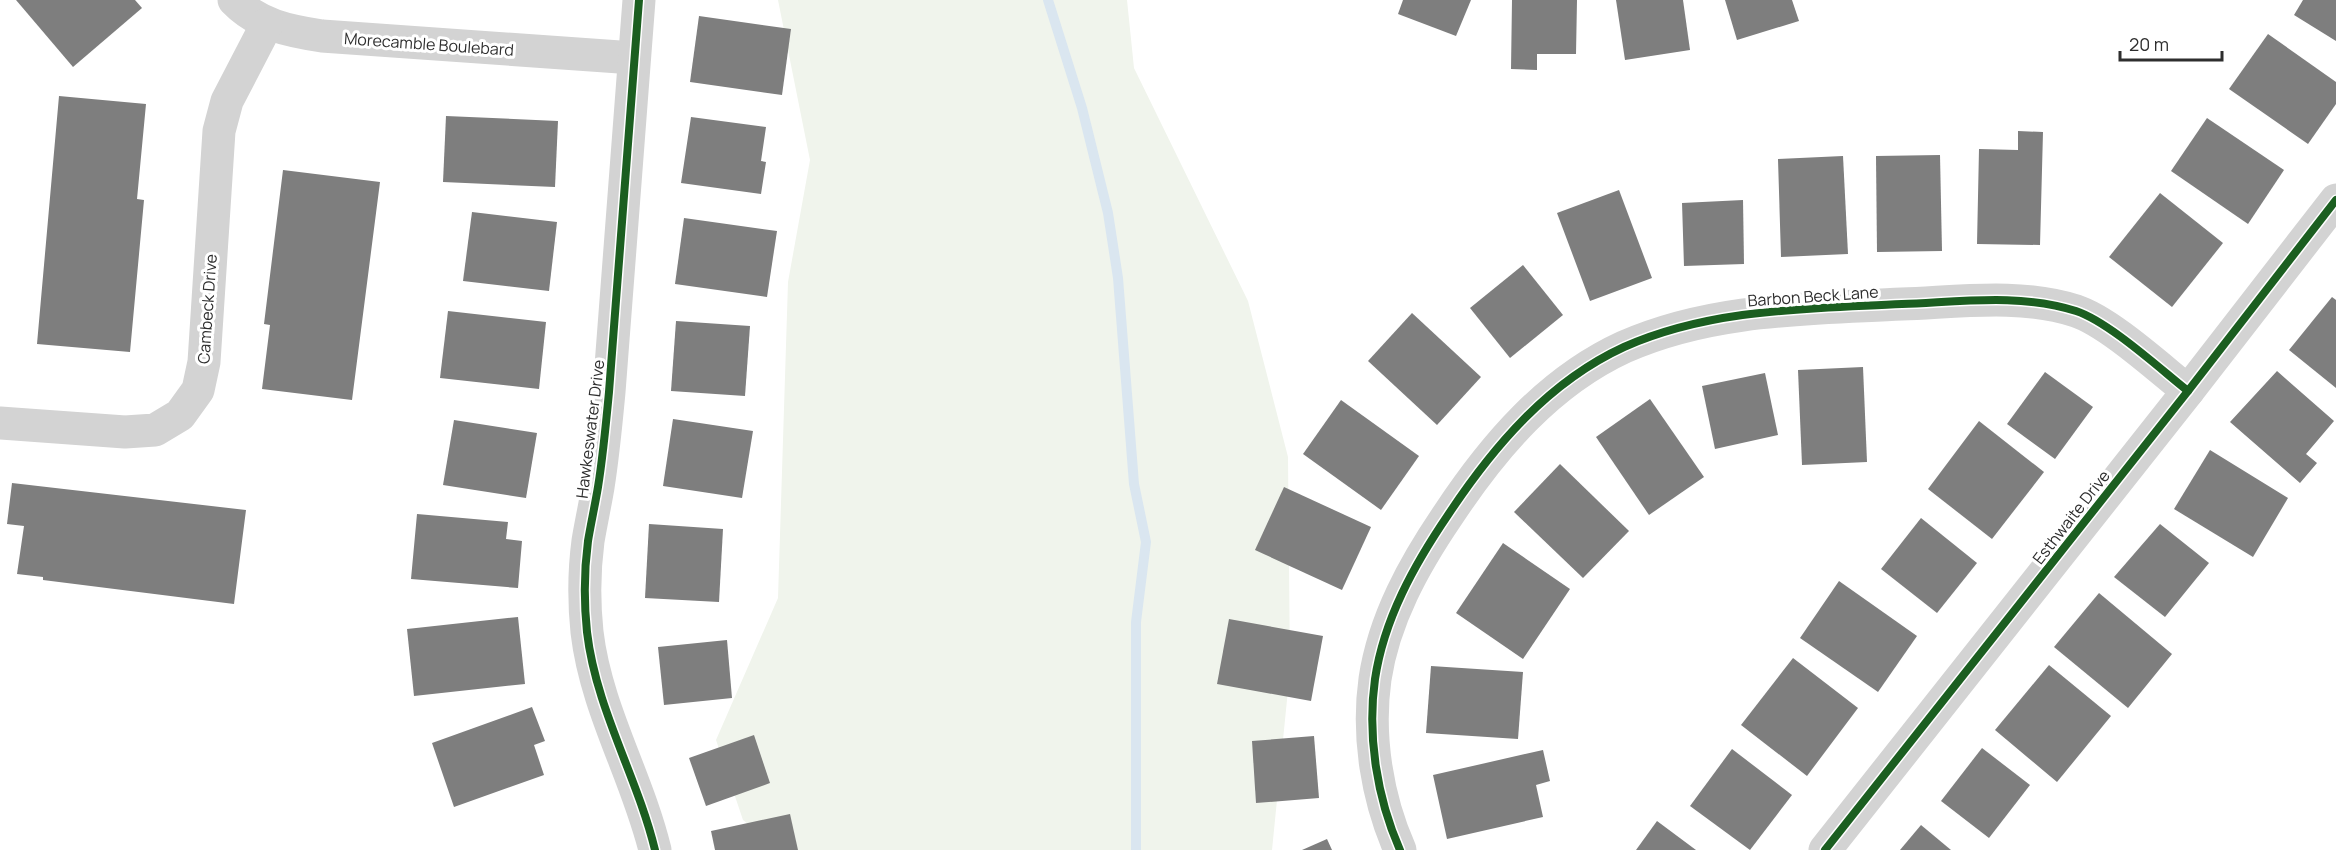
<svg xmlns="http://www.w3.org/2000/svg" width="2336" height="850" font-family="Manrope,sans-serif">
<rect width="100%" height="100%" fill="#fff"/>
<path fill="#f0f4ec" d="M 778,0 L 1127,0 L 1134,68 L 1248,301 L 1288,457 L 1290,670 L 1272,850 L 782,850 L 743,820 L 716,740 L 778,598 L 788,282 L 810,160 Z"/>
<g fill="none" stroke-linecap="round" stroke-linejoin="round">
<path stroke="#dae6f0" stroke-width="10" d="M 1048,0 L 1082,108 L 1108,213 L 1118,278 L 1134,484 L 1146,542 L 1136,622 L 1136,850"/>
</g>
<g fill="#7e7e7e">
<path d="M 16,0 L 135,0 L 142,8 L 73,67 Z"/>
<path d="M 1403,0 L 1471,0 L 1456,36 L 1398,14 Z"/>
<path d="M 1512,0 L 1577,0 L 1576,54 L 1537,54 L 1537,70 L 1511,69 Z"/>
<path d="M 1616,0 L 1683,0 L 1690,50 L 1625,60 Z"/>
<path d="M 1725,0 L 1792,0 L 1799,21 L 1737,40 Z"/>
<path d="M 2303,0 L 2336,0 L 2336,41 L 2294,15 Z"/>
<path d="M 699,16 L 791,29 L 782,95 L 690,82 Z"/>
<path d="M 2268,34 L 2336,82 L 2336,104 L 2308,144 L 2229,89 Z"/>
<path d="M 59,96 L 146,104 L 137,199 L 144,200 L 130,352 L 37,344 Z"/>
<path d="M 446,116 L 558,121 L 555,187 L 443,182 Z"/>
<path d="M 691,117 L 766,127 L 761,161 L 766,162 L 761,194 L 681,183 Z"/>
<path d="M 2207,118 L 2284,170 L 2248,224 L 2171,171 Z"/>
<path d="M 2018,131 L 2043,132 L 2040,245 L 1977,244 L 1979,149 L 2018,150 Z"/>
<path d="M 1940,155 L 1942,251 L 1877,252 L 1876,156 Z"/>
<path d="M 1843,156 L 1848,254 L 1781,257 L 1778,159 Z"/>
<path d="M 283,170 L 380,182 L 352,400 L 262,389 L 270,325 L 264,324 Z"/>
<path d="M 1619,190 L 1652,278 L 1590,301 L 1557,213 Z"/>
<path d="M 2160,193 L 2223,243 L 2172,307 L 2109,257 Z"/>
<path d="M 1743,200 L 1744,264 L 1684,266 L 1682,203 Z"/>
<path d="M 472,212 L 557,222 L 549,291 L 463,281 Z"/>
<path d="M 684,218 L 777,231 L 767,297 L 675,284 Z"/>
<path d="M 1523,265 L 1563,315 L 1510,358 L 1470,308 Z"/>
<path d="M 2332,297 L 2336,300 L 2336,388 L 2289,350 Z"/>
<path d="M 448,311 L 546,322 L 539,389 L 440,378 Z"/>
<path d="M 1412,313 L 1481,377 L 1437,425 L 1368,361 Z"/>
<path d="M 676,321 L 750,326 L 745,396 L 671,391 Z"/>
<path d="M 1863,367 L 1867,462 L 1802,465 L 1798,370 Z"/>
<path d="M 2277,371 L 2334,421 L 2306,454 L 2317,463 L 2300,483 L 2230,422 Z"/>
<path d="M 2045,372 L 2093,407 L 2055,459 L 2007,424 Z"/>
<path d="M 1765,373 L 1778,435 L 1715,449 L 1702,386 Z"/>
<path d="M 1650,399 L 1704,477 L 1649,515 L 1596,437 Z"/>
<path d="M 1341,400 L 1419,456 L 1381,510 L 1303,454 Z"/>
<path d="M 673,419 L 753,431 L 742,498 L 663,486 Z"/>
<path d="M 454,420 L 537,433 L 526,498 L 443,485 Z"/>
<path d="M 1979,421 L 2044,472 L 1992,539 L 1928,489 Z"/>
<path d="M 2210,450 L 2288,498 L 2253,557 L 2174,509 Z"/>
<path d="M 1560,464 L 1629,531 L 1583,578 L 1514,512 Z"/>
<path d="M 12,483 L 246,510 L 234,604 L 43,580 L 43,577 L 17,574 L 24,526 L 7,524 Z"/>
<path d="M 1284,487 L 1371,527 L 1342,590 L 1255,550 Z"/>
<path d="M 417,514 L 508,522 L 506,539 L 522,541 L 518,588 L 411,579 Z"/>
<path d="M 1921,518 L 1977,563 L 1937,613 L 1881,569 Z"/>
<path d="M 649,524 L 723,529 L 719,602 L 645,598 Z"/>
<path d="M 2160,524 L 2209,563 L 2165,617 L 2114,577 Z"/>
<path d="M 1503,543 L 1570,589 L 1523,659 L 1456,613 Z"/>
<path d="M 1839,581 L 1917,636 L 1878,692 L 1800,638 Z"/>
<path d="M 2099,593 L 2172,654 L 2128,708 L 2054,647 Z"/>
<path d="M 518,617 L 525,684 L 414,696 L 407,629 Z"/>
<path d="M 1229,619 L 1323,636 L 1311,701 L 1217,684 Z"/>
<path d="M 727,640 L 732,698 L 664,705 L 658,647 Z"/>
<path d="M 1793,658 L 1858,708 L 1807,776 L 1741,725 Z"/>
<path d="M 2049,665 L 2111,716 L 2057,782 L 1995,730 Z"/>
<path d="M 1431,666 L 1523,672 L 1518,739 L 1426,733 Z"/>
<path d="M 532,707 L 545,741 L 534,745 L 544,775 L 454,807 L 432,743 Z"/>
<path d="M 754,735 L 770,783 L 706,806 L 689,758 Z"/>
<path d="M 1314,736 L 1319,798 L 1256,803 L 1252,741 Z"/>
<path d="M 1982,748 L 2030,785 L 1989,838 L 1941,801 Z"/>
<path d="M 1732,749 L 1792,795 L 1750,850 L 1690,806 Z"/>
<path d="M 1543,750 L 1550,781 L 1536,785 L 1543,817 L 1447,839 L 1433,775 Z"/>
<path d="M 790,814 L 798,850 L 715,850 L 711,831 Z"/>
<path d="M 1657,821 L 1696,850 L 1636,850 Z"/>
<path d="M 1921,825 L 1951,850 L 1900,850 Z"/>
<path d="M 1327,839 L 1332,850 L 1302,850 Z"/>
</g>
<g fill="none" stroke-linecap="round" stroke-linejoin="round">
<g stroke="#d3d3d3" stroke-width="33">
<path d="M 234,0 C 258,25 289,31 322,36 L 634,58"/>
<path d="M 639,0 L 609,392 C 606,424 603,456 598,487 C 595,505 591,523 588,541 C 584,571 584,603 587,632 C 596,709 637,776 655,850"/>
<path d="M 0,423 L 125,432 L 155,430 L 180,415 L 198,390 L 204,362 L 219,131 L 227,101 L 267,24"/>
<path d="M 1400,850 C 1377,798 1367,736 1375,679 C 1384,619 1414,565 1448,515 C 1493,447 1548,382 1624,347 C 1712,308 1808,309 1902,304 C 1959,302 2020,293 2076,311 C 2109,322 2159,368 2188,391"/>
<path d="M 1825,850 L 2188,391 L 2336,200"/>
</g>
<defs>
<g id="cycleway">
<path d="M 639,0 L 609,392 C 606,424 603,456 598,487 C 595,505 591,523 588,541 C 584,571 584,603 587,632 C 596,709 637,776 655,850"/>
<path d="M 1400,850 C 1377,798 1367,736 1375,679 C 1384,619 1414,565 1448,515 C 1493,447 1548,382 1624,347 C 1712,308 1808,309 1902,304 C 1959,302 2020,293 2076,311 C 2109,322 2159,368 2188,391"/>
<path d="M 1825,850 L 2188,391 L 2336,200"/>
</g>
</defs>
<use href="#cycleway" stroke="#fff" stroke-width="11"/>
<use href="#cycleway" stroke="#1b5e20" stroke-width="8"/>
</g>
<g text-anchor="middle" stroke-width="6" stroke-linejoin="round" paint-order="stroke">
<g font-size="16" fill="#2e2e2e" stroke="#fff">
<text transform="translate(429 44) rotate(4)" y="6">Morecamble Boulebard</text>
<text transform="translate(1813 296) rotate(-4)" y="6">Barbon Beck Lane</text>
<text transform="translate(207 309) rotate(-86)" y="6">Cambeck Drive</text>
<text transform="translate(590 429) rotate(-83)" y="6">Hawkeswater Drive</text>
<text transform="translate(2071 517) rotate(-52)" y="6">Esthwaite Drive</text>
</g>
</g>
<path d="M2120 51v9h102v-9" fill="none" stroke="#2e2e2e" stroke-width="3"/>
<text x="2129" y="51" font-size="18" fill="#2e2e2e" stroke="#ffffff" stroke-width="4.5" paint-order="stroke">20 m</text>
</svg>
